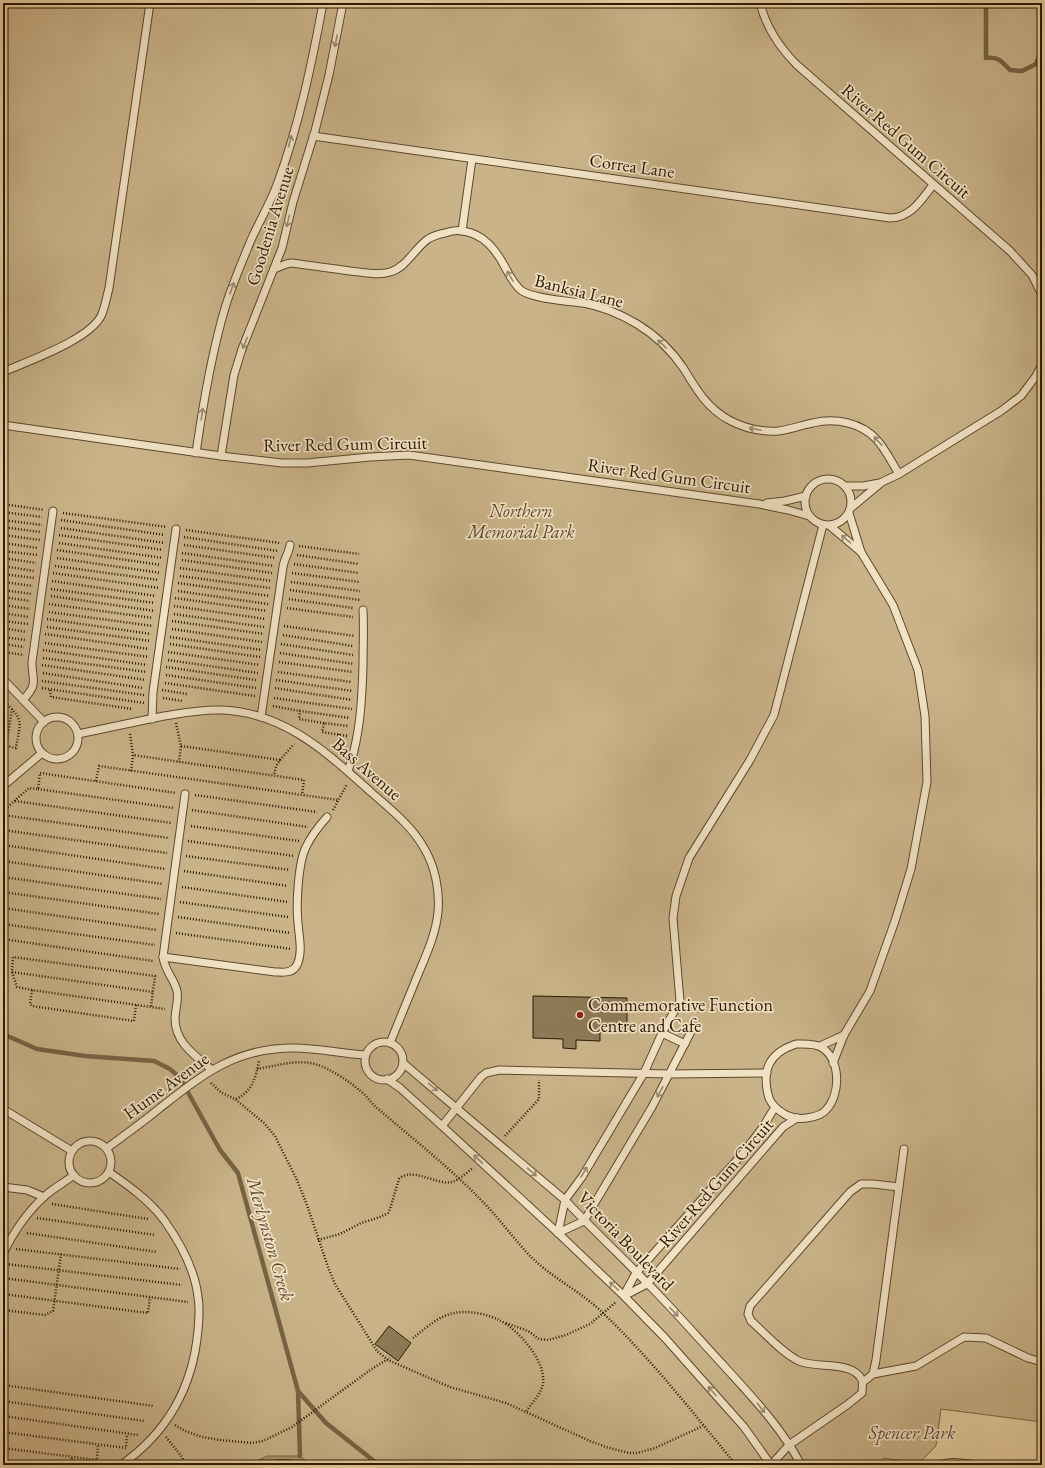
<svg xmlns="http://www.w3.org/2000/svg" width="1045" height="1468" font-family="'EB Garamond',serif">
<rect width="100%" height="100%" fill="#ead3a5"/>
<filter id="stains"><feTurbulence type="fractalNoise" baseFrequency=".005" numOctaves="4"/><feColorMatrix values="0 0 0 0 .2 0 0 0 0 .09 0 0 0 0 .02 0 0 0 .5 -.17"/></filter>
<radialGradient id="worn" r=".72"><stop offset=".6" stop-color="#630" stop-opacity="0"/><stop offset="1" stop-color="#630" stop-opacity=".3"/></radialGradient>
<path fill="#cab389" stroke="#7a6646" d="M 3,3 L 1042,3 L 1042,1422 L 941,1409 L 936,1446 L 919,1463 L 883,1458 L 882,1465 L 3,1465 Z"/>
<path fill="#a9946e" stroke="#776343" d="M 267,1456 L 300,1456 L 312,1465 L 248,1465 Z"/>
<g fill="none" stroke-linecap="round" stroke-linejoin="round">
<path stroke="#6a5638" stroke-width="1" d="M 257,1465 C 271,1459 293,1456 305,1465"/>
<g stroke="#776343" stroke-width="4.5">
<path d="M 986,3 L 986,58 C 999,57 1001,61 1010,70 L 1022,71 L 1036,64 L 1039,56 L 1042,54"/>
<path d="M 3,1034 L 37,1049 L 85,1056 L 154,1061 L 170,1069 L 180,1078 L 220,1150 L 238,1173 L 298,1391 L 300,1456"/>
<path d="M 298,1391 L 326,1423 L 379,1465"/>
</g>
</g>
<g fill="#8e7a57" stroke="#2b1903">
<path d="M 533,996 L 627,998 L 627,1032 L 600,1032 L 600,1041 L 576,1040 L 576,1049 L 563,1048 L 563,1039 L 533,1038 Z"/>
<path d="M 389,1326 L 411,1343 L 398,1361 L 375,1344 Z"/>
</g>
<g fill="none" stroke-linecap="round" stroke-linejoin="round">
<defs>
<g id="lane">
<path d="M 760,3 C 766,27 780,48 797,65 L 1010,251 L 1032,275 L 1042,295"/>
<path d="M 313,136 L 890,218 C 911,218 921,200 933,185"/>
<path d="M 462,231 L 472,159"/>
<path d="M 274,269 L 286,264 L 292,263 C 311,266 331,268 350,271 C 362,272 378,276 390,272 C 407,267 414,249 428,239 C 433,236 440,234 445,233 C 451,231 457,230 463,231 C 484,234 496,250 505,267 C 510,276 514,285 522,291 C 535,299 567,301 583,303 C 601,306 620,314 637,324 C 655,335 672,351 684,369 C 696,389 707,408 729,420 C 744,428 761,432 778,431 C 790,430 801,425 813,423 C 835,417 862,423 877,440 C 886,450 892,463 899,474"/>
<path d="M 3,372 C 28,361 92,339 102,314 C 105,306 107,296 109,288 L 150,3"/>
<path d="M 3,425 L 221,456 L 282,463 L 307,463 L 370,457 L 409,455 L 759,504 L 788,510 L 809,516"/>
<path d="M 196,453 C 203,404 211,355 225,308 C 232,285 242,262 251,240 C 260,220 271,202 278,182 C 299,125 312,63 323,3"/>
<path d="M 221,456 L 234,375 L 242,349 L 282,248 L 293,202 L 315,131 L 329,75 L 343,3"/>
<circle cx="828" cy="502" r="23"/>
<path d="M 846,486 L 863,486 L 880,483"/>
<path d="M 767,503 L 785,501 L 806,496"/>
<path d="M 852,507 L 882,482 L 899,474 L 1001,411 L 1021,396 L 1036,376 L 1042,364"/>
<path d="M 830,526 L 861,552"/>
<path d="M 3,679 L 44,722"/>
<path d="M 23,700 C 39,683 32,682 32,662 L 53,511"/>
<path d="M 261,717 L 283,567 C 284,559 289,553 290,545"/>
<circle cx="57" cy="738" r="21"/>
<path d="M 152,719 L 153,692 L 176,529"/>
<path d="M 78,734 C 107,728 135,722 164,716 C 183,713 202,709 221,710 C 285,712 327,753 372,793 C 390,809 412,826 424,848 C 435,866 440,891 438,912 C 436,933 427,953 419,972 C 409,996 400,1019 390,1043"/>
<path d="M 348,771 C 360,737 362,701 363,665 C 363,647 364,628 363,610"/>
<path d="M 3,786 L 42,753"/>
<path d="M 185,794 L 163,957 C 165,972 174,978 177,991 C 179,1000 175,1010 175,1019 C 175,1043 196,1056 212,1070"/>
<path d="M 163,957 L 275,972 C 283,972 292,974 297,965 C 303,952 299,937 298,923 C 296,905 298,863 306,847 C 311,836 319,826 327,817"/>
<path d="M 662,1033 L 685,1044"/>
<circle cx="384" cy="1061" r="19"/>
<path d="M 796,1044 C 803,1044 814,1043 821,1047 C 841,1059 841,1094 826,1110 C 822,1115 814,1117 807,1118 C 800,1119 792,1118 786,1115 C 779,1111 772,1106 769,1098 C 761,1070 769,1053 796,1044 Z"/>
<path d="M 820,1046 L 844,1035"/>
<path d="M 403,1063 L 565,1200 C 592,1229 621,1256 648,1284 C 675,1311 699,1339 725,1367 C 752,1397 782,1428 801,1465"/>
<path d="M 833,1063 L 844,1035 L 870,991 L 895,921 L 911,869 L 927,782 L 925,716 L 918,670 L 893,605 L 861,552 L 849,513"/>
<path d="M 387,1079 L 400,1088 L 442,1126 L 558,1233 L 624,1296 L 665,1338 L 744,1427 L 771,1465 L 789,1445 L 847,1405 L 862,1393 C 862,1389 863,1384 862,1380 C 853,1360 816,1369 799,1361 C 781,1352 766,1334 751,1321 L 748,1314 L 750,1306 L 850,1192 L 861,1184 L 873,1184 L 899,1187"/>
<path d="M 3,1109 L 72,1151"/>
<path d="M 442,1126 L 481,1077 L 486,1073 L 499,1070 L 669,1074 L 767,1073"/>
<circle cx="90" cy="1162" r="21"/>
<path d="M 107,1148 C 125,1135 143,1122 160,1108 C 202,1075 234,1049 290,1048 C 316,1047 340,1054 365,1055"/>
<path d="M 109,1172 C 129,1186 149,1200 164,1220 C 179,1241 195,1270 198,1297 C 200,1307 199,1319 198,1330 C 193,1387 168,1432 121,1465"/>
<path d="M 3,1187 L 27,1190 L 44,1197"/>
<path d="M 558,1233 L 565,1200 L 582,1177 L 644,1073 L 662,1033 L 680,1001 L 673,918 L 676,896 L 689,858 L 750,760 L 774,715 L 823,525"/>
<path d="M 558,1233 L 584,1221 L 652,1107 L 694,1026"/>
<path d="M 3,1254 C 13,1233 28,1211 46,1195 C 54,1188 65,1182 74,1175"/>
<path d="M 624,1295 L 636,1273 L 745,1151 L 763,1127 L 775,1107"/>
<path d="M 624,1296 L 647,1284 L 783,1127 L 797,1118"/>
<path d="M 873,1374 L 916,1366 L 964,1337 L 986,1338 L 1028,1358 L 1042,1362"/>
<path d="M 863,1382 L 873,1374 L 876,1360 L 904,1149"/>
<path d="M 941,1465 C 951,1460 966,1464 977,1465"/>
</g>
</defs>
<use href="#lane" stroke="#5b482c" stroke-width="9"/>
<g stroke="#2b1903" stroke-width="2.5" stroke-dasharray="1 2" stroke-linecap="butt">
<path d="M 3,504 L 44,510"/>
<path d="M 3,512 L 42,517"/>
<path d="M 63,513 L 167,527"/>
<path d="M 3,520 L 42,525"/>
<path d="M 61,520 L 165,535"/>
<path d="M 3,527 L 40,532"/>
<path d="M 61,528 L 165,543"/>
<path d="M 186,530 L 280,543"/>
<path d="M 3,535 L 40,540"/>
<path d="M 59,535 L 163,550"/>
<path d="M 184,537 L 278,551"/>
<path d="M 3,543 L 38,548"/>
<path d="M 59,543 L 163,558"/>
<path d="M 184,545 L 276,558"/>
<path d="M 299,546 L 359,554"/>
<path d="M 57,550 L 161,565"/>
<path d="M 3,551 L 38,555"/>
<path d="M 182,553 L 274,566"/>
<path d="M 297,555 L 359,564"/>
<path d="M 3,558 L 36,563"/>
<path d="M 57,558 L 161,573"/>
<path d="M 182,560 L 272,573"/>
<path d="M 294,564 L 359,573"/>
<path d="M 3,566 L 34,571"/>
<path d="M 55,566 L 159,580"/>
<path d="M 180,568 L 272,581"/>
<path d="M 53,573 L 159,588"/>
<path d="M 292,573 L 360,582"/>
<path d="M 3,574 L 34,578"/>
<path d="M 180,576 L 270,588"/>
<path d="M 52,581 L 156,596"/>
<path d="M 3,582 L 33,586"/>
<path d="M 291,582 L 360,591"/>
<path d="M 178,583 L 270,596"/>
<path d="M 51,589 L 155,603"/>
<path d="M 3,590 L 32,594"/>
<path d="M 290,590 L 360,600"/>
<path d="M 178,591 L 268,604"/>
<path d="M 51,596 L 155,611"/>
<path d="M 3,597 L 30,601"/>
<path d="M 175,598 L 267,611"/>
<path d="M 289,599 L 353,608"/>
<path d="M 49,604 L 153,618"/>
<path d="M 3,605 L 30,609"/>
<path d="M 174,606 L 266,619"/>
<path d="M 287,608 L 353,617"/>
<path d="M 49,612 L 153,626"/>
<path d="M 3,613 L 28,617"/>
<path d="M 174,614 L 264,627"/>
<path d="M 47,619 L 151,634"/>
<path d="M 3,621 L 28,624"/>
<path d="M 172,621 L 264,634"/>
<path d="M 284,626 L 355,636"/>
<path d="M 47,627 L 151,641"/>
<path d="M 3,628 L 26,632"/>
<path d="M 172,629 L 262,642"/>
<path d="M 45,634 L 149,649"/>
<path d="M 283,635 L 353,646"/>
<path d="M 3,637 L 26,640"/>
<path d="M 170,637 L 262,650"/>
<path d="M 45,643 L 149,657"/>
<path d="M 3,644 L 24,647"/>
<path d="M 170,644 L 260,657"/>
<path d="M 281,644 L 353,655"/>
<path d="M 43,650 L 147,665"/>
<path d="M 3,652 L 24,655"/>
<path d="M 168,652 L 260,665"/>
<path d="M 280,653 L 354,664"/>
<path d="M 43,658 L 147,672"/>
<path d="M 168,660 L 258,673"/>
<path d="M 279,662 L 353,672"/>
<path d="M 42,665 L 146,680"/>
<path d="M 166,667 L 256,680"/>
<path d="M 278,672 L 352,682"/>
<path d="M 43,673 L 143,688"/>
<path d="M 166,675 L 256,688"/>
<path d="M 276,680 L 353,691"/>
<path d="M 42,681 L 144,695"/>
<path d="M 165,683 L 255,696"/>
<path d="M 42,688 L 144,703"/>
<path d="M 275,688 L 352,700"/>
<path d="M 50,690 L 51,697 L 132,709"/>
<path d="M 162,690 L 187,694"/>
<path d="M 163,698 L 183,701"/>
<path d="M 274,698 L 352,709"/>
<path d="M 3,700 C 24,721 21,719 16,748 L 7,746"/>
<path d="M 273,706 L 300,711"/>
<path d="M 176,723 L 181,746 L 179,762"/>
<path d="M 324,723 L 299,719 L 300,711 L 350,718"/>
<path d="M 130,734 L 133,755"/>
<path d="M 339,734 L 338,743 L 345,745"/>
<path d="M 347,736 L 322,732 L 324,723 L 348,726"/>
<path d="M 181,746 L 280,760 L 276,766 L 274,775"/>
<path d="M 280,760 L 294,744"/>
<path d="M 3,766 L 12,709"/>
<path d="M 131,771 L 133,755 L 304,780 L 302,795"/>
<path d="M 96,781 L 99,766 L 338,800"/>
<path d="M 38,789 L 173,808"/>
<path d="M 195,795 L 317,812"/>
<path d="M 15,801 L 172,823"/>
<path d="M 192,810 L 308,827"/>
<path d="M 333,810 L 347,784"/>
<path d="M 3,811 L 29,788 L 38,789 L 40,773 L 176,793"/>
<path d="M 3,815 L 169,838"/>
<path d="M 191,826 L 299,841"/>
<path d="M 3,830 L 167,853"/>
<path d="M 188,841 L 294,856"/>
<path d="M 3,845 L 165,869"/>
<path d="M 186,856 L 290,870"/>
<path d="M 3,861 L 163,884"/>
<path d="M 184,871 L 288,886"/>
<path d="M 3,877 L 161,899"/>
<path d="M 182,887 L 288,902"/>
<path d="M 3,892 L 159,914"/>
<path d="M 180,902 L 288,917"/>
<path d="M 3,908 L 157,930"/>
<path d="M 178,917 L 290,933"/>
<path d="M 3,924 L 155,945"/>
<path d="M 176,933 L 291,949"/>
<path d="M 3,939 L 153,961"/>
<path d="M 12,972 L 153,992"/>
<path d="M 32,990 L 17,987 L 12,972 L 13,957 L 155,976 L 151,1007"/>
<path d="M 136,1005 L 134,1021 L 32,1006 L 30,1004 L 32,990 L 165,1009"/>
<path d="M 257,1069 C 276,1066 299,1058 318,1065 C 327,1067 352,1083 359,1090 C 366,1095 371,1103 377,1108 C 412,1138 449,1167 481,1200 C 499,1218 513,1238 530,1256 C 552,1278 582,1292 604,1314 C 652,1360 694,1414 736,1465"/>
<path d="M 211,1083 L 222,1093 L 235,1099 L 264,1123 L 275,1136 L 297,1180 L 307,1205 L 328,1267 L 335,1284 L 377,1351 L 388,1360 L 450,1387 L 506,1403 L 590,1441 L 606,1447 L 629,1453 L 637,1453 L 655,1448 L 703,1426"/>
<path d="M 236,1099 C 252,1092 256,1077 259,1061"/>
<path d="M 505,1136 L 539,1099 L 539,1080"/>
<path d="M 52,1204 L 148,1219"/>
<path d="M 37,1218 L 155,1235"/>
<path d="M 27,1233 L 157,1252"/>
<path d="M 318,1240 L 340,1234 L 361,1223 L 380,1217 L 388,1213 L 390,1209 L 399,1179 C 413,1166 437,1186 452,1182 C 459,1180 467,1172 473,1168"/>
<path d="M 16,1249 L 180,1269"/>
<path d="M 6,1264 L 182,1285"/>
<path d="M 3,1278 L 188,1302"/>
<path d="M 3,1294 L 148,1313 L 150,1297"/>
<path d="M 3,1310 L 45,1315 L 53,1311 L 61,1254"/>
<path d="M 506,1323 L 528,1331 L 539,1339 L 548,1340 L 566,1335 L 590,1324 L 616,1302"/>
<path d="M 413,1338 C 425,1329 438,1316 454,1313 C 468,1310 487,1314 499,1320 C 518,1329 546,1361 543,1383 C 542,1393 531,1404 526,1412"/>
<path d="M 3,1385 L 154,1406"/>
<path d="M 3,1401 L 144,1421"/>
<path d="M 3,1416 L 138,1435"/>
<path d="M 175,1425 L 185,1431 L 202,1437 L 220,1440 L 252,1443 L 263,1441 L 292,1427 L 373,1368 L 390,1358"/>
<path d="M 3,1432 L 126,1448 L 127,1434"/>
<path d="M 166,1437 L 182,1457 L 186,1465"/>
<path d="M 3,1448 L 97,1460 L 98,1444"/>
<path d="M 3,1464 L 11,1465"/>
<path d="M 71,1465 L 72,1457"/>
</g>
<use href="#lane" stroke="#f1e2c4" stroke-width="7"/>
</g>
<defs><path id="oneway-shaft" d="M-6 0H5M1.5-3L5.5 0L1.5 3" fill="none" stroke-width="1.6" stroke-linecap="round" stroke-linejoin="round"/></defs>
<g stroke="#98886d">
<use href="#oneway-shaft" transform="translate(336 41) rotate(102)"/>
<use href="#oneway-shaft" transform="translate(290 141) rotate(-75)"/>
<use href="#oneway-shaft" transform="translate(288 221) rotate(104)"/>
<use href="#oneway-shaft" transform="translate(510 276) rotate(-120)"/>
<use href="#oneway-shaft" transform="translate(232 288) rotate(-70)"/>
<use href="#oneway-shaft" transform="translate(245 343) rotate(112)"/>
<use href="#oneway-shaft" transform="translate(662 344) rotate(-136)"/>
<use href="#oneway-shaft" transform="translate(202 414) rotate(-82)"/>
<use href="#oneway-shaft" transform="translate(755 429) rotate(-168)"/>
<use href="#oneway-shaft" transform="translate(878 441) rotate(-133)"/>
<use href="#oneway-shaft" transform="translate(846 539) rotate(-140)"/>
<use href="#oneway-shaft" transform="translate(433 1087) rotate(40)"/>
<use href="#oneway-shaft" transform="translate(660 1092) rotate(118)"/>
<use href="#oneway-shaft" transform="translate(478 1159) rotate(-137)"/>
<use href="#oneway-shaft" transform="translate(532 1172) rotate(41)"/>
<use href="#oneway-shaft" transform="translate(584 1172) rotate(-59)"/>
<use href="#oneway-shaft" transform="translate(614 1286) rotate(-136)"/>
<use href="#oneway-shaft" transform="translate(674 1312) rotate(47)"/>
<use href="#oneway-shaft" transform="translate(712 1391) rotate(-131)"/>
<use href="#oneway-shaft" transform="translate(761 1408) rotate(52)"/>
</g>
<circle fill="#8f2418" stroke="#f1e2c4" stroke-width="1.5" cx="580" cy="1015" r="4"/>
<g text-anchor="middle" stroke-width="3.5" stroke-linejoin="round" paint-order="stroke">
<g font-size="18" fill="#2b1903" stroke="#f1e2c4">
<text transform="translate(906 141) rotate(41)" y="6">River Red Gum Circuit</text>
<text transform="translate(632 166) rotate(8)" y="6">Correa Lane</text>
<text transform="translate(270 226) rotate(-73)" y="6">Goodenia Avenue</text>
<text transform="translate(579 291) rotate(14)" y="6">Banksia Lane</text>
<text transform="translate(345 444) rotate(-1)" y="6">River Red Gum Circuit</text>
<text transform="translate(669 476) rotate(8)" y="6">River Red Gum Circuit</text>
<text transform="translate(367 769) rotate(41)" y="6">Bass Avenue</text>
<text transform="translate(166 1086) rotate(-36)" y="6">Hume Avenue</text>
<text transform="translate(716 1183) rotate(-49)" y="6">River Red Gum Circuit</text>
<text transform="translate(626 1241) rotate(46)" y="6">Victoria Boulevard</text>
</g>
<g font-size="18" font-style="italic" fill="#5b472b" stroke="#f1e2c4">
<text x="521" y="517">Northern<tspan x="521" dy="21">Memorial Park</tspan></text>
<text x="912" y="1439">Spencer Park</text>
</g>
<g font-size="18" fill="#2b1903" stroke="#f1e2c4" text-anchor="start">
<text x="588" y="1011">Commemorative Function<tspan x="588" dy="21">Centre and Cafe</tspan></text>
</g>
<g font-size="19" font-style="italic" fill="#5d4a2e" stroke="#f1e2c4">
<text transform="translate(271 1239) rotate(74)" y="7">Merlynston Creek</text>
</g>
</g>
<rect width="1045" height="1468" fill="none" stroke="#ead3a5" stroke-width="16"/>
<rect x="4" y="4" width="1037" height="1460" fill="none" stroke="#2b1903" stroke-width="2"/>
<rect x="8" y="8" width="1029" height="1452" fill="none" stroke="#2b1903"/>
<rect width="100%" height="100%" filter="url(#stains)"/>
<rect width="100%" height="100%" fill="url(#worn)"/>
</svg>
